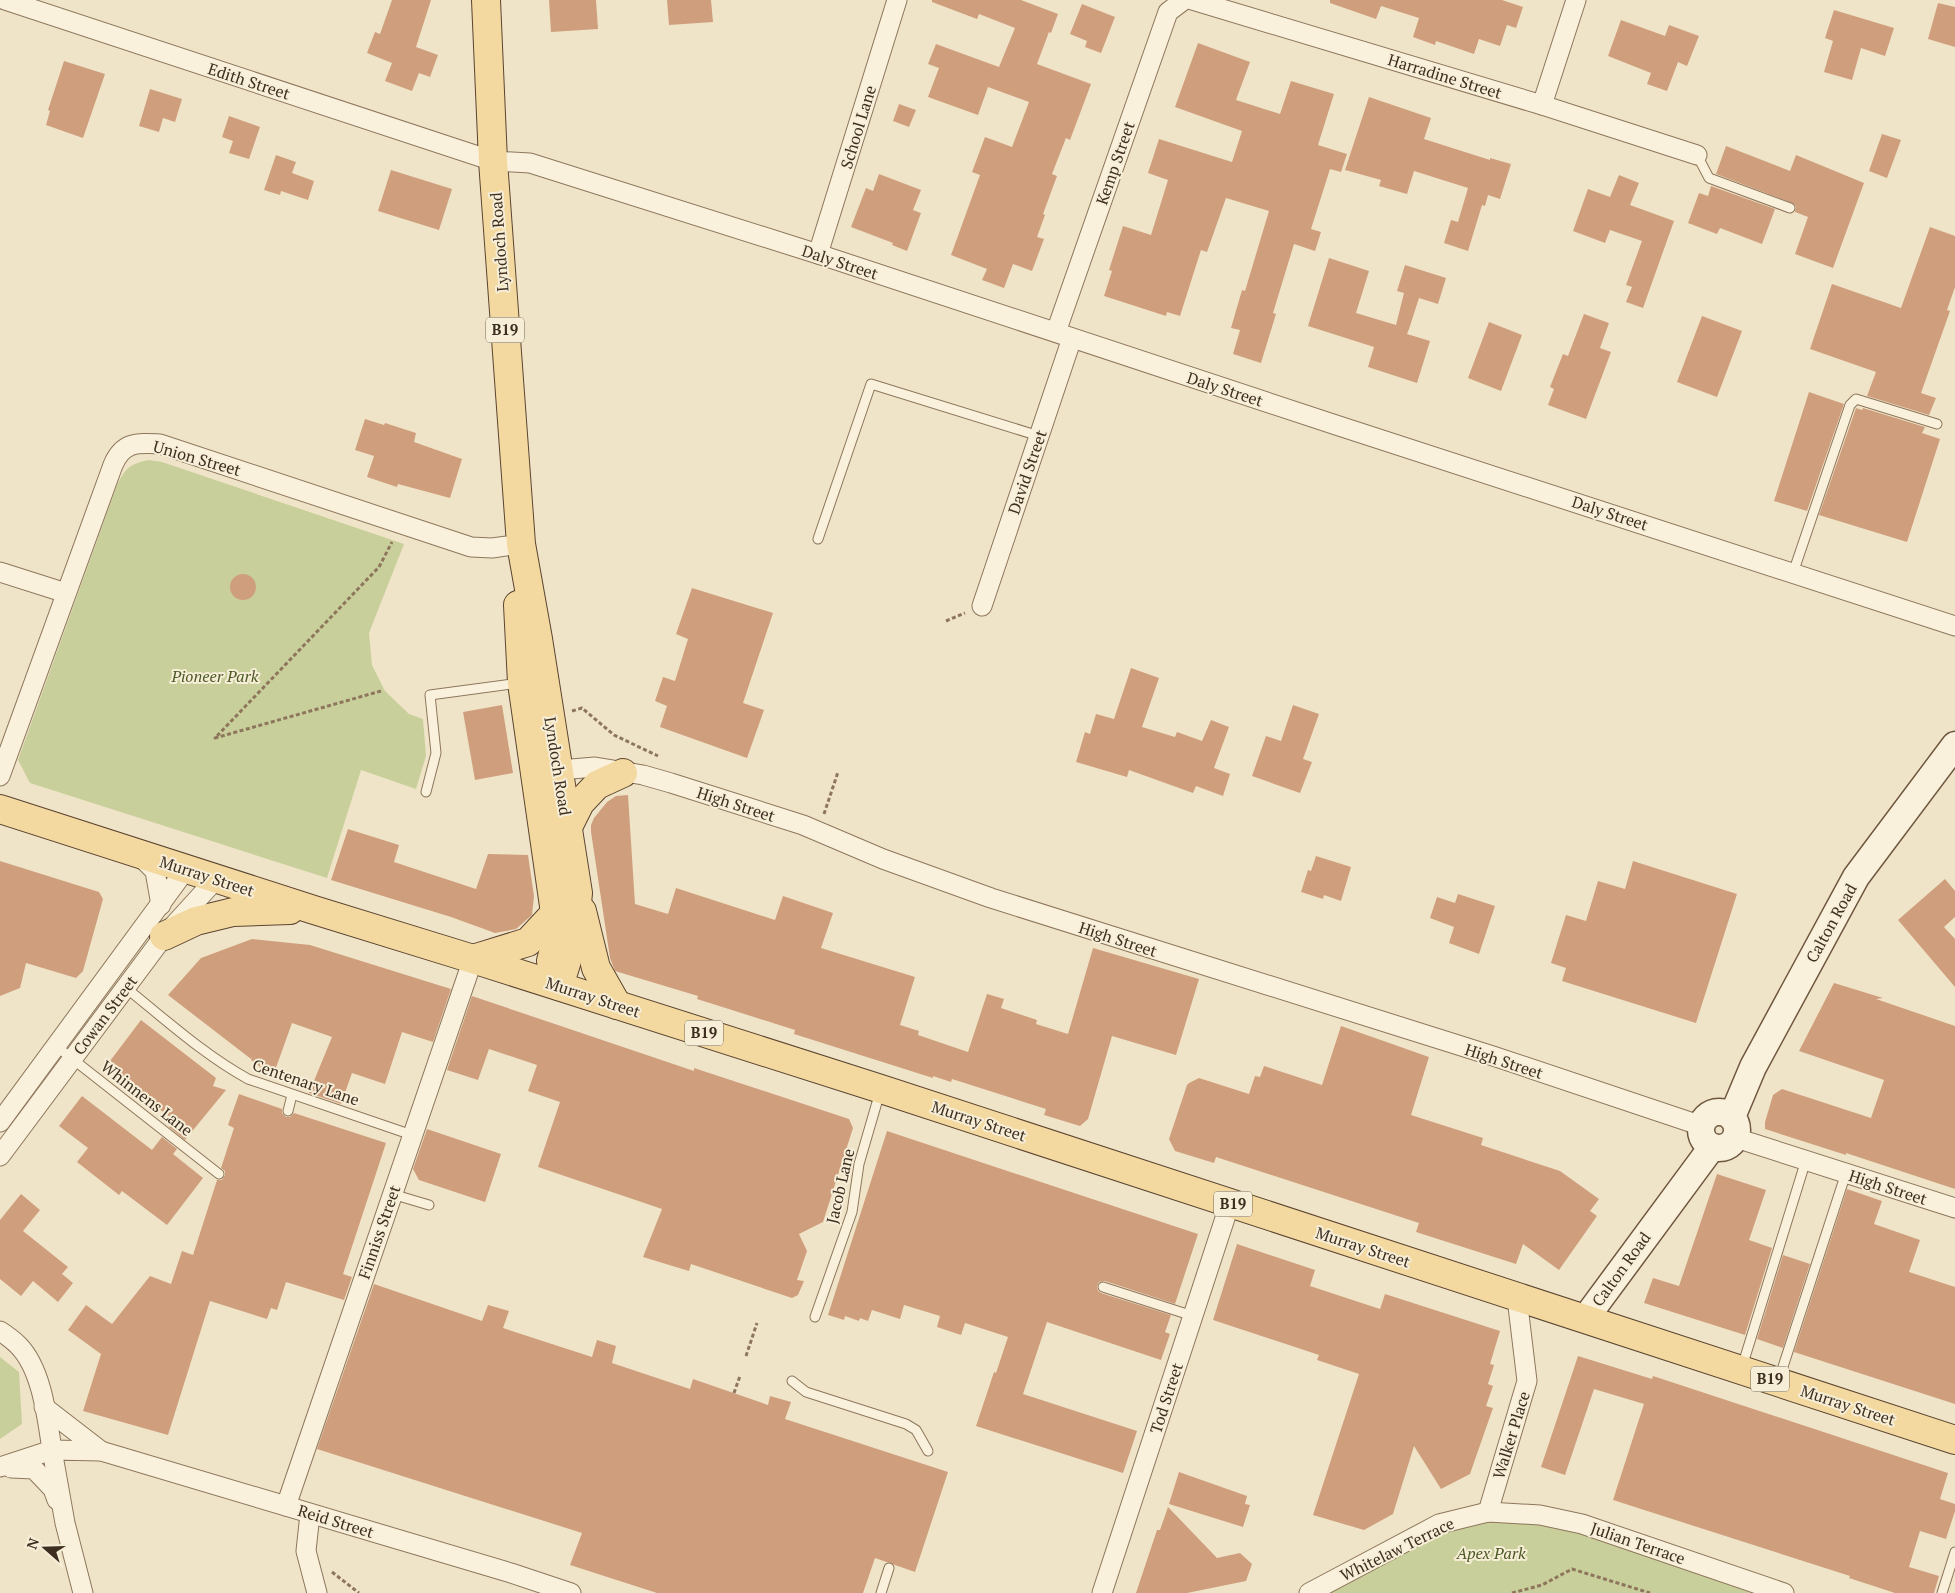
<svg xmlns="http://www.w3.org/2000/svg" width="1955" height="1593" font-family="'PT Serif',serif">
<rect width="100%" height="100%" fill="#f0e4c8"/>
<g fill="#c9cf9b">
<path d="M 149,460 L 162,462 L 404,544 L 369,633 L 372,665 L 385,691 L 409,714 L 423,719 L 426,756 L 416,789 L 361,770 L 327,878 L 30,783 L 18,760 L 117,485 C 126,468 129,464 149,460 Z"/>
<path d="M 0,1357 L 19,1372 L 22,1424 L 0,1439 Z"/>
<path d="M 1540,1515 L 1784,1593 L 1309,1593 L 1439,1524 Z"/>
</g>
<g fill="#cf9f7d">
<path d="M 392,0 L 431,0 L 416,47 L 438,55 L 430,77 L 419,73 L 412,91 L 385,81 L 392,63 L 367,53 L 375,32 L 380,34 Z"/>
<path d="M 549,0 L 596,0 L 598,29 L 551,32 Z"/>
<path d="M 667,0 L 711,0 L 713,22 L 669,25 Z"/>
<path d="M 932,0 L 1021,0 L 1058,14 L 1051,33 L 1049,32 L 1037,64 L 1091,84 L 1070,140 L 1066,138 L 1052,174 L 1057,176 L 1043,214 L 1045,215 L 1037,237 L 1044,239 L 1032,271 L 1013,264 L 1004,288 L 982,280 L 987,269 L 951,255 L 980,175 L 972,172 L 985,137 L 1012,147 L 1029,102 L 988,87 L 978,115 L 928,97 L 939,68 L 928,64 L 936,44 L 999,67 L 1015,28 L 979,14 L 977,19 L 932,2 Z"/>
<path d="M 1330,0 L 1502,0 L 1523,7 L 1516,28 L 1507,25 L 1500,46 L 1479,39 L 1474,54 L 1436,41 L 1435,45 L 1413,37 L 1419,18 L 1381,6 L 1376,19 L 1330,3 Z"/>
<path d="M 1938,3 L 1955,7 L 1955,47 L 1928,39 Z"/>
<path d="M 1082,4 L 1115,17 L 1101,53 L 1085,47 L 1087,41 L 1070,34 Z"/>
<path d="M 1834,10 L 1894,28 L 1885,56 L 1861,48 L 1852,80 L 1824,72 L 1833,41 L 1825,38 Z"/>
<path d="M 1621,20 L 1665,36 L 1669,25 L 1699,36 L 1687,66 L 1678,62 L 1667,91 L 1647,84 L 1651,73 L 1608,56 Z"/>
<path d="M 1198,43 L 1250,62 L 1236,100 L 1280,114 L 1291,81 L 1334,94 L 1318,145 L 1347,154 L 1341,172 L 1330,169 L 1311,229 L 1321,232 L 1315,251 L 1294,244 L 1273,313 L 1276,314 L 1261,363 L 1233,354 L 1240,330 L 1231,328 L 1242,290 L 1245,291 L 1269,211 L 1226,198 L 1207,252 L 1201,250 L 1180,316 L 1167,312 L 1166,316 L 1104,296 L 1112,271 L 1109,270 L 1123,226 L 1151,235 L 1168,180 L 1148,173 L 1159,139 L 1232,162 L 1242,131 L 1175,107 Z"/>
<path d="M 64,61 L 105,74 L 83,138 L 46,125 L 50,111 L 48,110 Z"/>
<path d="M 150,89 L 182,99 L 175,122 L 163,118 L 159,132 L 139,126 Z"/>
<path d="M 1369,97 L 1431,118 L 1424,139 L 1490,160 L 1490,158 L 1511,164 L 1500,199 L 1488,195 L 1485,206 L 1482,205 L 1468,251 L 1444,243 L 1451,220 L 1458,222 L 1468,188 L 1414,171 L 1407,194 L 1379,186 L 1381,180 L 1345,170 Z"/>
<path d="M 899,104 L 916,110 L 909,127 L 893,121 Z"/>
<path d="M 229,116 L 260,127 L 249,159 L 229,153 L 233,141 L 222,137 Z"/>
<path d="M 1882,134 L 1901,140 L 1887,178 L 1869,171 Z"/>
<path d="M 1726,146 L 1790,171 L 1796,155 L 1864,183 L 1833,268 L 1795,254 L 1808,217 L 1795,212 L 1796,207 L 1794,204 L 1716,174 Z"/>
<path d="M 276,155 L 296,162 L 292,173 L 314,181 L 308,200 L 281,191 L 280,195 L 264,190 Z"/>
<path d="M 391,170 L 452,189 L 439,230 L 378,211 Z"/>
<path d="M 879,174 L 921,190 L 913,210 L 921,213 L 907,251 L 892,245 L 893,243 L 851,227 L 866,188 L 873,191 Z"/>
<path d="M 1619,175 L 1639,183 L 1630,205 L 1674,221 L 1643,308 L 1626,302 L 1632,287 L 1626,285 L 1642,241 L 1610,230 L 1605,243 L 1573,231 L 1588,189 L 1610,197 Z"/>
<path d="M 1711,186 L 1775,209 L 1762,244 L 1720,228 L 1717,234 L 1688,223 L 1699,193 L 1708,196 Z"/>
<path d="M 1930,227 L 1955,236 L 1955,287 L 1947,310 L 1950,311 L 1921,393 L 1936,398 L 1929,415 L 1867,396 L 1876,372 L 1810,349 L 1832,284 L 1901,308 Z"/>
<path d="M 1329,258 L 1369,271 L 1356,313 L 1396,325 L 1404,293 L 1397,291 L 1405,265 L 1446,278 L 1438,304 L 1419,298 L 1409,329 L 1402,327 L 1409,329 L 1407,334 L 1430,341 L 1417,383 L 1368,367 L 1374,347 L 1308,326 Z"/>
<path d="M 1584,314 L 1609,323 L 1600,348 L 1611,352 L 1586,419 L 1548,405 L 1554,389 L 1550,387 L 1563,354 L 1568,356 Z"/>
<path d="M 1702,316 L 1742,331 L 1717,397 L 1677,382 Z"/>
<path d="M 1489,322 L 1522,335 L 1501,391 L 1468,378 Z"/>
<path d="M 1809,392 L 1844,404 L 1807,511 L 1774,501 Z"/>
<path d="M 1856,408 L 1862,410 L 1863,408 L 1925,427 L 1922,433 L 1940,439 L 1907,542 L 1819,515 Z"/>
<path d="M 365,419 L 384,425 L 385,423 L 416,433 L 414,442 L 462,459 L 450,498 L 398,484 L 397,487 L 367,477 L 374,456 L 355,450 Z"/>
<circle cx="243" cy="587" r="13"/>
<path d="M 692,588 L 773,613 L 743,703 L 764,710 L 747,758 L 660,727 L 667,706 L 655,701 L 663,677 L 675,681 L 688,639 L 676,634 Z"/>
<path d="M 1131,668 L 1159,678 L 1142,727 L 1175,737 L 1177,732 L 1202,741 L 1211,720 L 1229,727 L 1214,768 L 1230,774 L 1223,796 L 1196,786 L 1193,793 L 1129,770 L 1127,777 L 1076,762 L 1085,732 L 1090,734 L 1096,714 L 1114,719 Z"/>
<path d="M 502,705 L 513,773 L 475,780 L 463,712 Z"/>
<path d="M 1293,705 L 1319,714 L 1303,759 L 1312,762 L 1300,793 L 1252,776 L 1266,736 L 1281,741 Z"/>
<path d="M 628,795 L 635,904 L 668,914 L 676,888 L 775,920 L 783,896 L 833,913 L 821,948 L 915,977 L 900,1025 L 919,1031 L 918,1035 L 968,1052 L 987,994 L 1004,999 L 1001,1008 L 1037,1020 L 1036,1024 L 1068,1034 L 1093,948 L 1199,979 L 1176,1055 L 1112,1036 L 1088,1119 L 1080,1126 L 1044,1115 L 1046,1109 L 952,1079 L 951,1082 L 933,1076 L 933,1078 L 794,1034 L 795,1030 L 697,999 L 698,996 L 615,971 L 610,958 L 591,832 L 591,825 L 594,818 L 607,802 L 616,796 Z"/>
<path d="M 348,829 L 399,845 L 394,862 L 476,889 L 488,854 L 528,855 L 534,896 L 532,915 L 516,929 L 495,933 L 451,917 L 331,880 Z"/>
<path d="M 1316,856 L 1351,867 L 1341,901 L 1324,895 L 1323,899 L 1301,892 L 1308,870 L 1311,871 Z"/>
<path d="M 0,861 L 99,892 L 103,899 L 83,971 L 76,978 L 26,963 L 20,988 L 0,996 Z"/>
<path d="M 1633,861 L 1737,894 L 1696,1023 L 1562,981 L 1566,968 L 1551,963 L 1566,915 L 1586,921 L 1598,881 L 1625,889 Z"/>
<path d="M 1945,879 L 1955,891 L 1955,917 L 1944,927 L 1955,939 L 1955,987 L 1898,920 Z"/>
<path d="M 1458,894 L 1495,906 L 1479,954 L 1449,943 L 1454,927 L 1430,918 L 1437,897 L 1455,903 Z"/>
<path d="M 252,939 L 310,945 L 451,989 L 433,1042 L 402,1032 L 385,1084 L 352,1073 L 341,1104 L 309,1093 L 332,1037 L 292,1023 L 273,1076 L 251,1060 L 252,1057 L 251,1059 L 168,995 L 201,958 Z"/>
<path d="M 1834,983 L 1883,998 L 1876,999 L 1955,1026 L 1955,1189 L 1846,1153 L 1846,1155 L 1765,1129 L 1765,1122 L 1773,1095 L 1782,1089 L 1871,1118 L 1884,1080 L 1799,1051 Z"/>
<path d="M 472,996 L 694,1071 L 694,1068 L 849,1119 L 853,1128 L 823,1222 L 799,1234 L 807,1251 L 797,1280 L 804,1281 L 798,1295 L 792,1298 L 691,1264 L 689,1271 L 643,1257 L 662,1209 L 538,1167 L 560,1102 L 528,1091 L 537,1065 L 489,1049 L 478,1080 L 447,1070 Z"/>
<path d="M 141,1020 L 216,1078 L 213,1086 L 226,1090 L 185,1140 L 169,1127 L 174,1120 L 113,1075 L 110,1061 Z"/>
<path d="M 1341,1026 L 1429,1057 L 1411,1115 L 1483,1138 L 1481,1145 L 1560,1171 L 1599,1199 L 1590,1211 L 1597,1216 L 1559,1270 L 1523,1244 L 1516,1264 L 1416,1232 L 1419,1223 L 1216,1157 L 1214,1163 L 1175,1151 L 1169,1139 L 1187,1085 L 1189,1083 L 1199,1078 L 1249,1094 L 1255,1076 L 1260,1077 L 1264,1066 L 1322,1085 Z"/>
<path d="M 239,1094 L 282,1109 L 282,1113 L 286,1117 L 290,1117 L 294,1113 L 386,1143 L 343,1274 L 352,1277 L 344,1300 L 286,1282 L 277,1310 L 271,1308 L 267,1319 L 210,1301 L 168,1435 L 83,1411 L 101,1354 L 68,1330 L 86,1305 L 112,1324 L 150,1276 L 171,1284 L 182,1251 L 193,1255 L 217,1180 L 222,1180 L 225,1175 L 225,1171 L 221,1168 L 234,1128 L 228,1125 Z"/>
<path d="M 82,1096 L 152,1150 L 162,1137 L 177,1149 L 173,1154 L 203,1178 L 167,1225 L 122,1191 L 119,1195 L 77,1162 L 88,1148 L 59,1126 Z"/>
<path d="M 427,1129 L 501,1154 L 485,1202 L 419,1180 L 413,1169 Z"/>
<path d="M 887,1131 L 1198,1234 L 1175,1304 L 1105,1281 L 1099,1282 L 1097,1286 L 1098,1291 L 1101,1293 L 1171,1315 L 1165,1332 L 1170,1334 L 1161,1360 L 1047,1322 L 1023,1394 L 1137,1431 L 1123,1473 L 976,1426 L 994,1372 L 996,1373 L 1008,1337 L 965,1323 L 961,1335 L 937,1327 L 940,1316 L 904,1305 L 900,1319 L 872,1310 L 868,1321 L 860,1318 L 859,1321 L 845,1316 L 844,1320 L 828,1315 Z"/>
<path d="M 1717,1174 L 1766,1190 L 1749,1240 L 1772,1248 L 1745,1335 L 1644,1303 L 1653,1278 L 1679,1286 Z"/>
<path d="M 1847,1189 L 1882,1201 L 1874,1224 L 1920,1240 L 1909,1272 L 1955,1287 L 1955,1404 L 1794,1352 Z"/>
<path d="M 21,1194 L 40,1210 L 23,1231 L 68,1267 L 62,1274 L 73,1283 L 58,1302 L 33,1281 L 21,1296 L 0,1279 L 0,1220 Z"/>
<path d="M 1237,1244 L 1315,1270 L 1310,1286 L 1380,1309 L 1385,1294 L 1500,1331 L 1490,1364 L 1494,1365 L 1488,1384 L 1493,1386 L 1486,1406 L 1493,1408 L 1470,1474 L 1441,1489 L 1414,1446 L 1393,1514 L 1364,1530 L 1313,1515 L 1359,1374 L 1317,1360 L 1319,1355 L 1213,1320 Z"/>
<path d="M 1783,1255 L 1810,1264 L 1783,1348 L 1757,1339 Z"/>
<path d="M 374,1284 L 482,1321 L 488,1305 L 509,1311 L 503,1328 L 592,1357 L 597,1340 L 616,1346 L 612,1363 L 690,1389 L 693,1379 L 768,1405 L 770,1396 L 791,1402 L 785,1419 L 948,1472 L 915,1572 L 875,1558 L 863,1593 L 657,1593 L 570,1565 L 582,1533 L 317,1449 Z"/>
<path d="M 1578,1356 L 1652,1379 L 1653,1376 L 1948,1473 L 1940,1499 L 1955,1504 L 1955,1511 L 1946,1539 L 1920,1531 L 1909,1567 L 1939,1576 L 1934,1593 L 1895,1593 L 1849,1578 L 1850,1576 L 1613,1500 L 1644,1404 L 1594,1389 L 1565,1475 L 1541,1467 Z"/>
<path d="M 1179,1472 L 1247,1496 L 1245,1504 L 1250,1505 L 1243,1527 L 1169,1504 Z"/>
<path d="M 1168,1507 L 1217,1558 L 1240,1553 L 1252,1564 L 1246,1581 L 1187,1593 L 1136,1593 L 1157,1530 L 1160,1530 Z"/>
</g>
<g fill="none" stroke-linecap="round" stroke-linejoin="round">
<defs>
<g id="lane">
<path d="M 1697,155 L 1709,178 L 1790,208"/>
<path d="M 818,539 L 871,384 L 1039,436"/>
<path d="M 1793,573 L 1850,405 L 1856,399 L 1937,424"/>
<path d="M 426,792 L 436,753 L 430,695 L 519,683"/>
<path d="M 126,988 C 165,1019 204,1055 248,1079 L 412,1135"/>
<path d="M 56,1046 L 219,1174"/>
<path d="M 288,1111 L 292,1095"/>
<path d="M 392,1194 L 429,1205"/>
<path d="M 1103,1287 L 1193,1316"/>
<path d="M 815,1317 L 852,1212 L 859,1164 L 880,1092"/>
<path d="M 1742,1367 L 1806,1160"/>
<path d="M 1779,1379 L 1846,1173"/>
<path d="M 792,1381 L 806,1392 L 906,1424 L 916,1430 L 928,1451"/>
<path d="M 881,1593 L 889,1568"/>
<path d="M 1942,1593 L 1955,1552"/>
</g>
<g id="street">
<path d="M 5,0 L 493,161 L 530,163 L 818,254 L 1336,425 L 1955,626"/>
<path d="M 1192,0 L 1542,105 L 1697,155"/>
<path d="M 1542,105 L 1576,0"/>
<path d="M 818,254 L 897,0"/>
<path d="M 1056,332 L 1168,12 L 1184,0"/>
<path d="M 0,572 L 66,593"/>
<path d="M 982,606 L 1072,338"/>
<path d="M 548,771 L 595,767 L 643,775 L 671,783 L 803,825 L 883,859 L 991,898 L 1493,1056 L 1702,1126"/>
<path d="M 0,776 L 113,465 C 123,441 138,443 160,444 L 471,547 L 492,548 L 521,544"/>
<path d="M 139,855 L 155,871 L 161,905"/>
<path d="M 0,1122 L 186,869"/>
<path d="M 1736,1138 L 1955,1208"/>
<path d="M 0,1156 L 164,936 L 216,879"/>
<path d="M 0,1331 C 6,1335 13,1340 18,1345 C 42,1369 47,1417 52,1450 L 0,1467"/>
<path d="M 44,1407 L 101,1451"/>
<path d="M 11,1468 L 34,1469 L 53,1489 L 57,1500"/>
<path d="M 286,1506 L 473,959"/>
<path d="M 1488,1512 L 1527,1381 L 1517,1298"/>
<path d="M 310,1514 L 306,1551 L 317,1593"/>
<path d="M 83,1593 L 65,1523 L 52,1450 L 101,1451 L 511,1573 L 571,1593"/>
<path d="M 1102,1593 L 1230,1203"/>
<path d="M 1309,1593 L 1439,1524 L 1488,1512 L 1540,1515 L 1582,1524 L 1784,1593"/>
</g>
<g id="secondary">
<circle cx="1719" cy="1130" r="18"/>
<path d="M 1732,1117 L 1753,1067 L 1856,877 L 1955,745"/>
<path d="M 1585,1319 L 1712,1147"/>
</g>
<g id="primary">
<path d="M 486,0 L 493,161 L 521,544 L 538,639 L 578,893 C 576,925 570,955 559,986"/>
<path d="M 518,605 L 522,683 L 555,913 L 557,938 L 551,961"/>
<path d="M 0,809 L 314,910 L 473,959 L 881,1089 L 1955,1440"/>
<path d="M 568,827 L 580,803 L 597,785 L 623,773"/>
<path d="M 582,911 L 596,968 L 617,1005"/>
<path d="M 164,936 L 196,921 L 233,912 L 290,910"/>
<path d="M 473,959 L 528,942 L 555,913"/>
</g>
</defs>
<use href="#lane" stroke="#8d765c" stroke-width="11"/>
<use href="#street" stroke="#8d765c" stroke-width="21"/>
<use href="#secondary" stroke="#6f573f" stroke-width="29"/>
<use href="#primary" stroke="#5b4430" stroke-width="30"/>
<g stroke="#8d765c" stroke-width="3" stroke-dasharray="4 2.5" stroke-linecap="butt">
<path d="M 946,621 L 965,613"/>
<path d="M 381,691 L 215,738 L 379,567 L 392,542"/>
<path d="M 572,711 L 582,708 L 614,735 L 658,756"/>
<path d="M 824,814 L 838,772"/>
<path d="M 746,1356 L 757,1323"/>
<path d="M 734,1393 L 740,1376"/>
<path d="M 332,1572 L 359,1593"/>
<path d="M 1512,1593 L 1542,1585 L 1572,1569 L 1650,1593"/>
</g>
<use href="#lane" stroke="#faf1dc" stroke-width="9"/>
<use href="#street" stroke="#faf1dc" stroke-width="19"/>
<use href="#secondary" stroke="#faf1dc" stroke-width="26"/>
<use href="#primary" stroke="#f3d9a0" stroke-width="28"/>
</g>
<g text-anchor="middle" stroke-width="4" stroke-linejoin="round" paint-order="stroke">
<g fill="#f7eed8" stroke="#756857" stroke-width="1">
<rect x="486" y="317.5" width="38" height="25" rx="4"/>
<rect x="685" y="1020.5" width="38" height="25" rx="4"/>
<rect x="1214" y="1191.5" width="38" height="25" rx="4"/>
<rect x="1751" y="1366.5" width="38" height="25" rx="4"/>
</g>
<g font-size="15" font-weight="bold" fill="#3d2e20">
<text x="505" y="335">B19</text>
<text x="704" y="1038">B19</text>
<text x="1233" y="1209">B19</text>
<text x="1770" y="1384">B19</text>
</g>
<g font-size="16" fill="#3d2e20" stroke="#f7eed8">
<text transform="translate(1445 76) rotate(17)" y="6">Harradine Street</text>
<text transform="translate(249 81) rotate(18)" y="6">Edith Street</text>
<text transform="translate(858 127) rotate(-73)" y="6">School Lane</text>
<text transform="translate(1115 163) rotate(-71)" y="6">Kemp Street</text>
<text transform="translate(499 242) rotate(-94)" y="6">Lyndoch Road</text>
<text transform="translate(840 262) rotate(18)" y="6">Daly Street</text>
<text transform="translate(1225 389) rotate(18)" y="6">Daly Street</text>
<text transform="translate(197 458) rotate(16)" y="6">Union Street</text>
<text transform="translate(1027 472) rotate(-71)" y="6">David Street</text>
<text transform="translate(1610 513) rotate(18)" y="6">Daly Street</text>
<text transform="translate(558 766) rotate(81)" y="6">Lyndoch Road</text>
<text transform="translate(736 804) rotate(18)" y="6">High Street</text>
<text transform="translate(207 876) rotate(18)" y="6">Murray Street</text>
<text transform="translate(1831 923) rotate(-61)" y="6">Calton Road</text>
<text transform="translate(1118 939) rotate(18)" y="6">High Street</text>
<text transform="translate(593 997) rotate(18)" y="6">Murray Street</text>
<text transform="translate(105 1015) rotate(-53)" y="6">Cowan Street</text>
<text transform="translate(1504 1061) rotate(18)" y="6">High Street</text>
<text transform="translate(306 1082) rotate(19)" y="6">Centenary Lane</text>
<text transform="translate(147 1098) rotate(38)" y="6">Whinnens Lane</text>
<text transform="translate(979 1121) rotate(18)" y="6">Murray Street</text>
<text transform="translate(840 1186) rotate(-77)" y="6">Jacob Lane</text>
<text transform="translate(1888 1187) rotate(18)" y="6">High Street</text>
<text transform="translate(379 1232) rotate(-71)" y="6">Finniss Street</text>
<text transform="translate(1363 1247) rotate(18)" y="6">Murray Street</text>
<text transform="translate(1621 1269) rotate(-54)" y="6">Calton Road</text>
<text transform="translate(1166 1398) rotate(-72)" y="6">Tod Street</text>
<text transform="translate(1848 1405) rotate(18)" y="6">Murray Street</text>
<text transform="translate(1511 1435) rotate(-73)" y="6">Walker Place</text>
<text transform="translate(336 1521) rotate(17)" y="6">Reid Street</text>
<text transform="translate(1638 1543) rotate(19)" y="6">Julian Terrace</text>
<text transform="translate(1397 1549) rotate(-26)" y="6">Whitelaw Terrace</text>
</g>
<g font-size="16" font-style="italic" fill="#4d5a26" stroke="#f7eed8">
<text x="215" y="682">Pioneer Park</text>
<text x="1491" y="1559">Apex Park</text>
</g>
</g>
<g transform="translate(45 1548) rotate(290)" stroke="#f7eed8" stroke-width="4" paint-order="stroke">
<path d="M0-4L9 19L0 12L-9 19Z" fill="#3d2e20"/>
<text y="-8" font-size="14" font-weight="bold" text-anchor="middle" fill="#3d2e20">N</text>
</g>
</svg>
